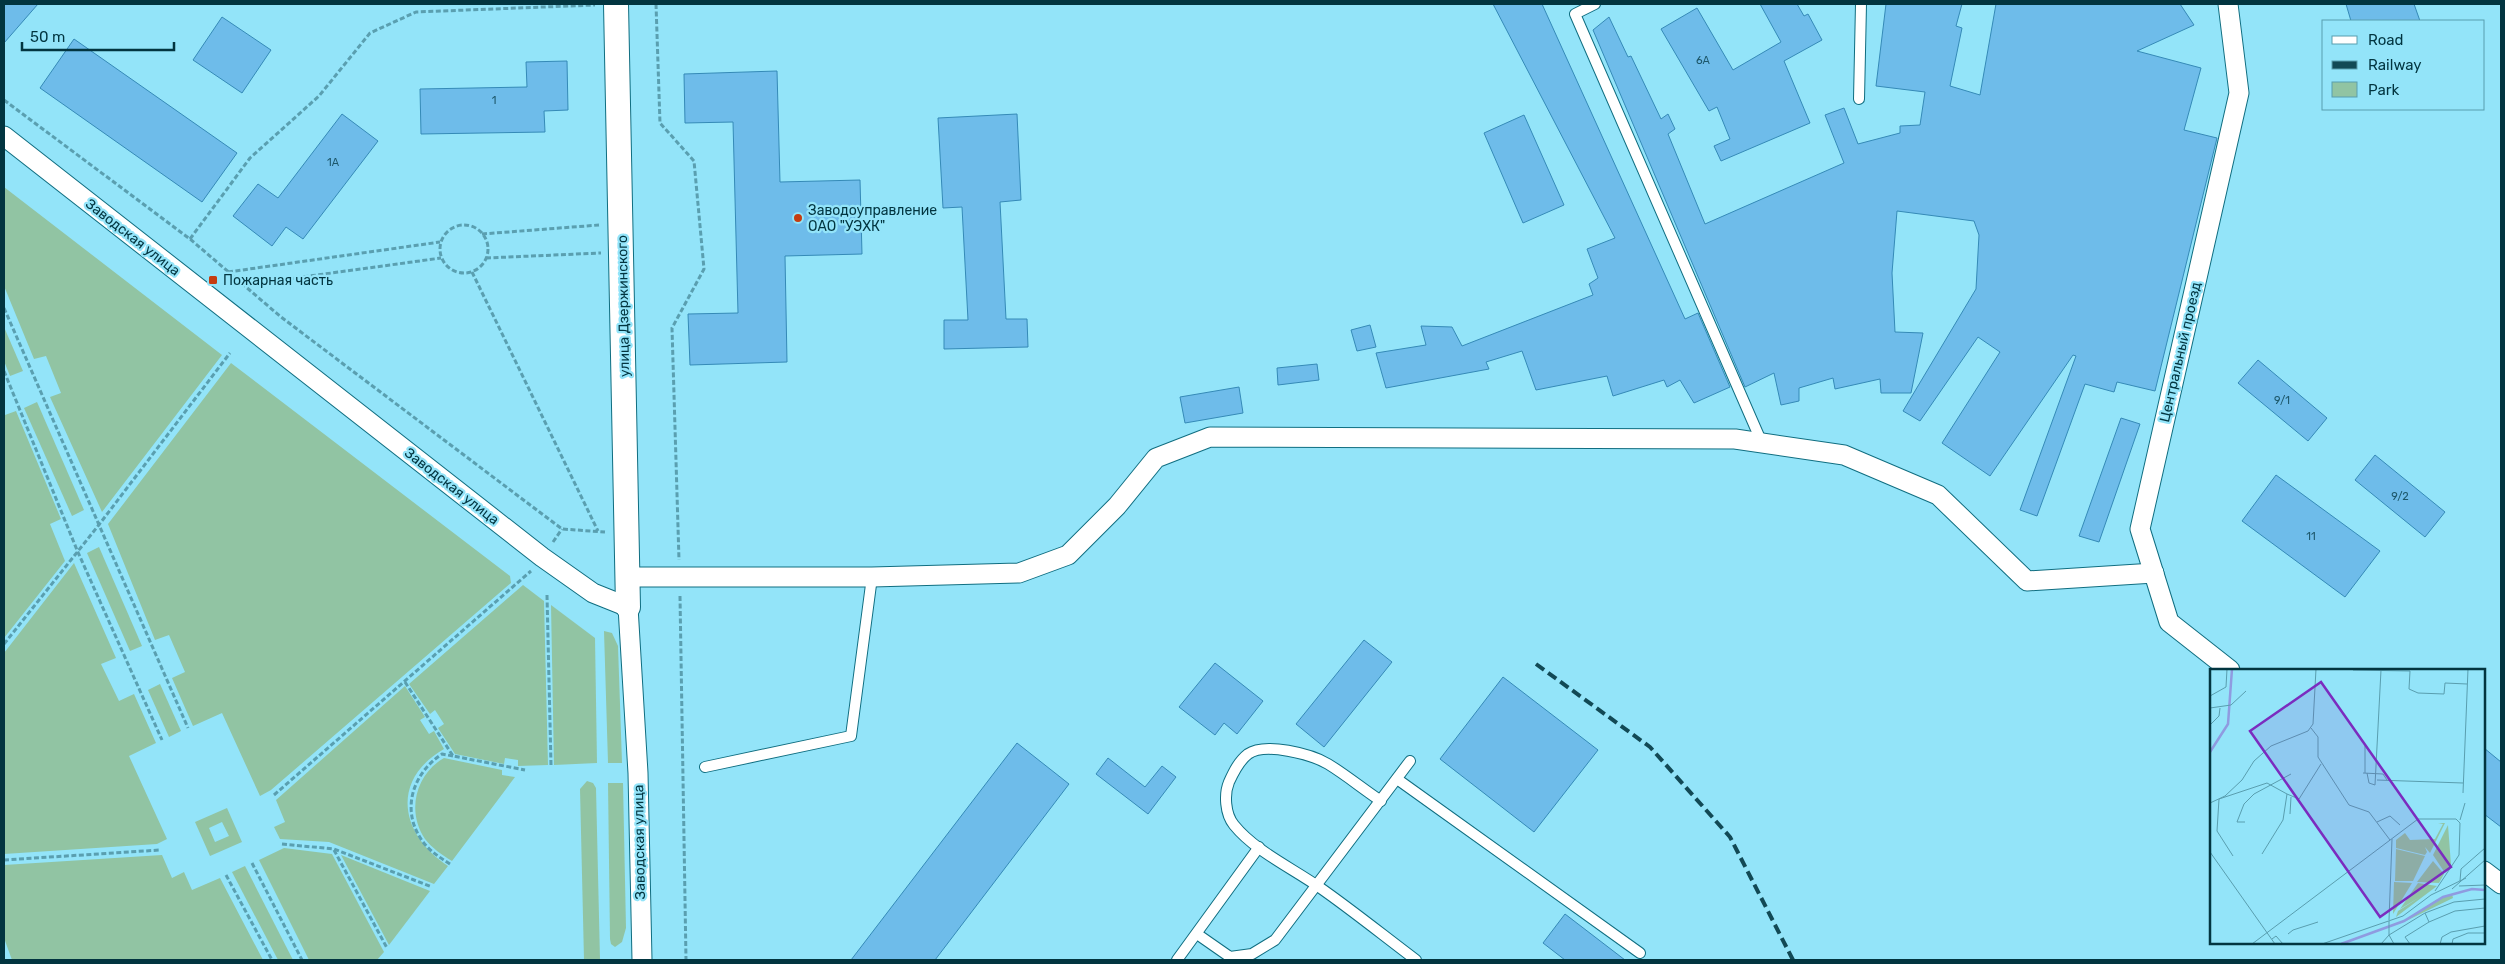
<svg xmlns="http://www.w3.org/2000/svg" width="2505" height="964" font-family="Rubik,sans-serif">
<rect width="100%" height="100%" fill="#93e4f9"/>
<g fill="#91c4a3" fill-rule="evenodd">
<path d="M 4,187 L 222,355 L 102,512 L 50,397 L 61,393 L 46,356 L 34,359 L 4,286 Z"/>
<path d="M 4,327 L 23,371 L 10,376 L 4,361 Z"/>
<path d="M 231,363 L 510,576 L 511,583 L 271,790 L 260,796 L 222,713 L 193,726 L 172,678 L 185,672 L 169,635 L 155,640 L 108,524 Z"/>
<path d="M 37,402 L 84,510 L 72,516 L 24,408 Z"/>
<path d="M 16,411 L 61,519 L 50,524 L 65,561 L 4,638 L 4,413 L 5,415 Z"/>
<path d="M 99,547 L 142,646 L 130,651 L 87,553 Z"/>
<path d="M 74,563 L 116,658 L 101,664 L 119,701 L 134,694 L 156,743 L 129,756 L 167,839 L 157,844 L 4,854 L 4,653 Z"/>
<path d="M 523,585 L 544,601 L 548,765 L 518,766 L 518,760 L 505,758 L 504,764 L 455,754 L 438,728 L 444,724 L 435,710 L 430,714 L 409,684 Z"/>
<path d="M 551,605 L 595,638 L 597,763 L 554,765 Z"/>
<path d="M 604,631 L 612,633 L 618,646 L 622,763 L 608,763 Z"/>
<path d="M 160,684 L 181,731 L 169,737 L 148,690 Z"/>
<path d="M 405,686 L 425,717 L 420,720 L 429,734 L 434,731 L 444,749 C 390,780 400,835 448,866 L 434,884 L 329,842 L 280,839 L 274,827 L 285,822 L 276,800 Z"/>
<path d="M 444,758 L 502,770 L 502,775 L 515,777 L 452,861 C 442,855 432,848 425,839 C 406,811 416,774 444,758 Z"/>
<path d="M 587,781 L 593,783 L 596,788 L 600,960 L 584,960 L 580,789 Z"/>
<path d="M 608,783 L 623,783 L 626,928 L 622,942 L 615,947 L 611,944 L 610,939 Z"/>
<path d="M 227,808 L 242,842 L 210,856 L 195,822 ZM 222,822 L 229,836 L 215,842 L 209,828 Z"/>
<path d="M 284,848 L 332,854 L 384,952 L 377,960 L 309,960 L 259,860 Z"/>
<path d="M 162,855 L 172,878 L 184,872 L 192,890 L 220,878 L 263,960 L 12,960 L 4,938 L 4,865 Z"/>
<path d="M 341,855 L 430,891 L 389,945 Z"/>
<path d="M 245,866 L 293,960 L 278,960 L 232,872 Z"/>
</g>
<g fill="#6ebcea" stroke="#358ab7">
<path d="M 4,4 L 38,4 L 4,43 Z"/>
<path d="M 1493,4 L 1542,4 L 1685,319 L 1698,313 L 1730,387 L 1694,403 L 1680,380 L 1667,387 L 1664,380 L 1613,396 L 1607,376 L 1536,390 L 1522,351 L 1486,362 L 1489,369 L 1386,388 L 1376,353 L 1426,345 L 1421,326 L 1452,327 L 1462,346 L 1593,295 L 1589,284 L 1598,278 L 1587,249 L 1615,238 Z"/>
<path d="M 1760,4 L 1797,4 L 1804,16 L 1808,14 L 1822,40 L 1784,61 L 1810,123 L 1721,161 L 1714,146 L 1730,139 L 1717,107 L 1709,111 L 1661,29 L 1697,8 L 1733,70 L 1781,42 Z"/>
<path d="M 1886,4 L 1962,4 L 1956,26 L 1962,28 L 1950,86 L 1980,95 L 1996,4 L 2180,4 L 2194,25 L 2137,51 L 2201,68 L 2184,130 L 2217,138 L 2155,391 L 2117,382 L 2114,392 L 2085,384 L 2037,516 L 2020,510 L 2076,356 L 2073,355 L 1990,476 L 1942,443 L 2000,352 L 1978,337 L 1920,421 L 1903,411 L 1976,289 L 1979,235 L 1974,221 L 1897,211 L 1892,273 L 1895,332 L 1923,333 L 1911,393 L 1881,393 L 1880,379 L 1835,389 L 1833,378 L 1799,388 L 1799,401 L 1781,405 L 1774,373 L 1745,387 L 1593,30 L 1609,17 L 1628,57 L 1631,56 L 1661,119 L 1668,114 L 1675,129 L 1668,134 L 1705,224 L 1844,163 L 1825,115 L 1844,108 L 1858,144 L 1900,133 L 1900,126 L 1920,125 L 1925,92 L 1876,86 Z"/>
<path d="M 2346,4 L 2414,4 L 2420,21 L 2351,21 Z"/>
<path d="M 222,17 L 271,50 L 242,93 L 193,60 Z"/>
<path d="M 74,39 L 237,153 L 202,202 L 40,88 Z"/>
<path d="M 567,61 L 568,110 L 544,111 L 545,132 L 421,134 L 420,89 L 527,87 L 526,62 Z"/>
<path d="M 777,71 L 780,182 L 860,180 L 862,254 L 785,256 L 787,362 L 690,365 L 688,314 L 738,313 L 733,122 L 685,123 L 684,74 Z"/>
<path d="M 342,114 L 378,141 L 303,239 L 286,227 L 272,246 L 233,216 L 258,184 L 278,198 Z"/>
<path d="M 1017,114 L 1021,200 L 1000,202 L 1006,319 L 1027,319 L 1028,347 L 944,349 L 944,320 L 968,320 L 962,207 L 943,208 L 938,118 Z"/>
<path d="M 1524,115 L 1564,205 L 1523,223 L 1484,133 Z"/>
<path d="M 1370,325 L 1376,347 L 1357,351 L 1351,330 Z"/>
<path d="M 2258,360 L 2327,418 L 2308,441 L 2238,383 Z"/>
<path d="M 1317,364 L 1319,380 L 1278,385 L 1277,368 Z"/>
<path d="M 1239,387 L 1243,413 L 1185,423 L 1180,397 Z"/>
<path d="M 2121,418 L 2140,424 L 2099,542 L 2079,536 Z"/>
<path d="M 2375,455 L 2445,512 L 2425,537 L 2355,480 Z"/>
<path d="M 2276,475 L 2380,551 L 2345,597 L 2242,521 Z"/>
<path d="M 1364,640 L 1392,662 L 1324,747 L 1296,724 Z"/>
<path d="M 1215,663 L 1263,701 L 1237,734 L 1224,723 L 1215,735 L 1179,707 Z"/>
<path d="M 1503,677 L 1598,750 L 1534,832 L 1440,759 Z"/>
<path d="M 1017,743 L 1069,784 L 935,960 L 851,960 Z"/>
<path d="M 2484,748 L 2501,762 L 2501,827 L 2484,814 Z"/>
<path d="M 1108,758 L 1145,787 L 1162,766 L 1176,777 L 1148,814 L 1096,774 Z"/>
<path d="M 1565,914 L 1625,960 L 1565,960 L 1543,943 Z"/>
</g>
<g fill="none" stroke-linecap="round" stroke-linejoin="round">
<defs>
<g id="service">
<path d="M 1595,4 L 1575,14 L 1762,443"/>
<path d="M 1859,99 L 1861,4"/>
<path d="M 705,767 L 851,736 L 872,577"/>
<path d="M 1397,779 L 1640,953"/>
<path d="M 1381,801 C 1363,789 1346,775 1328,764 C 1311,754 1265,742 1248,754 C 1239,761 1234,771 1229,782 C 1224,794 1225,814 1234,825 C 1255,851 1292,868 1319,887 C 1352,910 1384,936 1416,960"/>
<path d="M 1197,934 L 1230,957 L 1252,954 L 1275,940 L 1410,761"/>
<path d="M 1177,960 L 1259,847"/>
</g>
<g id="minor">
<path d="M 2228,4 L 2239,93 L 2140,529 L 2169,622 L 2230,670"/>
<path d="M 4,136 L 542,557 L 593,593 L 628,607 L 638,773 L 642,960"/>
<path d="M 629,577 L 872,577 L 1019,573 L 1068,555 L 1117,506 L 1156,458 L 1210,437 L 1735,439 L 1844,455 L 1938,495 L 2027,581 L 2154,573"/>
<path d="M 2484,871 L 2501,884"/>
</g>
<path id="tertiary" d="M 616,4 L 628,607"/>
</defs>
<use href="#service" stroke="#106e81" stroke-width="12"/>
<use href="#minor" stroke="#106e81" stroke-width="21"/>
<use href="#tertiary" stroke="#106e81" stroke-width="26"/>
<g stroke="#5a9fb0" stroke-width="3" stroke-dasharray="5 2.5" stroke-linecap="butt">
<path d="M 656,4 L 660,123 L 694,161 L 704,269 L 672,328 L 679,560"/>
<path d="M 4,100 L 190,239 L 281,317 L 562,529 L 605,532"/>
<circle cx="464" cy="249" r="24"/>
<path d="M 482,234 L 599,225"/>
<path d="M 190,239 L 250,158 L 319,96 L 370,33 L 416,12 L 595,5"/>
<path d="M 486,258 L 601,253"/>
<path d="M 228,272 L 440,242"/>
<path d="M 472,272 L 598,531"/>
<path d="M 244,285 L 441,258"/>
<path d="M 4,308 L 188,728"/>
<path d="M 4,371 L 77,550 L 162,740"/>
<path d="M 553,542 L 562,529"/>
<path d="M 547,595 L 551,765"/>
<path d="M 680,596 L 686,960"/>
<path d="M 4,644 L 98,526 L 230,353"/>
<path d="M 405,682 L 453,756 L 525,770"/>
<path d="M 274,795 L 531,571"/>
<path d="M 282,844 L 334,849 L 432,887"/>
<path d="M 334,850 L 387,948"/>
<path d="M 4,860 L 160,850"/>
<path d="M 252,863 L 302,960"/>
<path d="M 450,864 C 439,857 428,850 421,839 C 401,809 413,773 442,754 L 453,756"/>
<path d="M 226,875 L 272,960"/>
</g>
<use href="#service" stroke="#fff" stroke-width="10"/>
<use href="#minor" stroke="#fff" stroke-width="19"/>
<use href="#tertiary" stroke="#fff" stroke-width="24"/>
<path stroke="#124955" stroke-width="4" stroke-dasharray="10 5" stroke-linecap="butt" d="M 1536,664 L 1650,747 L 1730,837 L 1793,960"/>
</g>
<g fill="#c53c10" stroke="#93e4f9" stroke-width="2">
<circle cx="798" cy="218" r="5"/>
<rect x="208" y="275" width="10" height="10" rx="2.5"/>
</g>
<g text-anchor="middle" stroke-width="4.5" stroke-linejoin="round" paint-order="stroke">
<g font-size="11" fill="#1d576a">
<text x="1703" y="64">6А</text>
<text x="494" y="104">1</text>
<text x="333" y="166">1А</text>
<text x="2282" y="404">9/1</text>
<text x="2400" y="500">9/2</text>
<text x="2311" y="540">11</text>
</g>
<g font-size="14" fill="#023540" stroke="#93e4f9" text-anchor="start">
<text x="808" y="215">Заводоуправление<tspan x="808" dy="16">ОАО "УЭХК"</tspan></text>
<text x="223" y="285">Пожарная часть</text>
</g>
<g font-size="14" fill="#023540" stroke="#93e4f9">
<text transform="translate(133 237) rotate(38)" y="5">Заводская улица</text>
<text transform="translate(623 306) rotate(-91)" y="5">улица Дзержинского</text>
<text transform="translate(2180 352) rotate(-77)" y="5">Центральный проезд</text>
<text transform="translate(452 486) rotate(38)" y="5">Заводская улица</text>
<text transform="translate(639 842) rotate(-91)" y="5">Заводская улица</text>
</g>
</g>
<g transform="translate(2210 669)">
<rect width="275" height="275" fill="#93e4f9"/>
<path d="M 228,154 L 235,154 L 220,184 L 215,178 L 217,183 L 215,186 L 186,179 L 186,171 L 195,164 L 200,171 L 225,170 L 233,155 ZM 238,156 L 241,196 L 235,204 L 223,186 ZM 186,180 L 215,187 L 203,212 L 185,212 ZM 223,192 L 234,205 L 229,214 L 207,213 ZM 184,213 L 202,214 L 183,245 ZM 208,214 L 227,217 L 186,248 L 188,242 L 210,228 L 190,240 ZM 242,225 L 243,229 L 196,252 L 226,231 Z" fill="#91c4a3"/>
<path fill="none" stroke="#8f9be0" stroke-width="2.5" d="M 0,83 L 18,55 L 22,0M 131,275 L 194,252 L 233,228 L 262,220 L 275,221"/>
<path fill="none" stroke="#599eaf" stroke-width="1" d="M 143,1 L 200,2 L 199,20 L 208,24 L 234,25 L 235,14 L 257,15M 0,27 L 16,18 L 17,0M 0,39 L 21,36 L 36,22M 1,55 L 9,47 L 10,39M 101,59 L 108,68 L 108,88 L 139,136 L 159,143 L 180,171M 153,104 L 173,105 L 177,111M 155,104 L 155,77M 157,104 L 159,114 L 165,116 L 171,1M 167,111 L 253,114M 253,124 L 258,0M 77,125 L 89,130 L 111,95M 0,134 L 15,127 L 32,111 L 44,92 L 61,77 L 98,62 L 103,55 L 106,0M 80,145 L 81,128M 250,151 L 255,134M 35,153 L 27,153 L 34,135 L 44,125 L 81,105M 167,153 L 180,147 L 190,156M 0,183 L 65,275M 23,187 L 7,162 L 9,130 L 57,114 L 77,125 L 73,151 L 52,185M 250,212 L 251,200 L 275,179M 249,217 L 275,216M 242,220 L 275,191M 179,251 L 182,170M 219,253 L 245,242 L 275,239M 78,265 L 83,261 L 108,253M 62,270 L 66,267 L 73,275M 42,275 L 208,150 L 246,150 L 250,154 L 249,186 L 225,222M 112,275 L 193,247 L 221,226 L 256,209M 171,275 L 179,266 L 179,252M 184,275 L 179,266 L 215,244 L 244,233 L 275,230M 200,275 L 195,268 L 219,253 L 215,244M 230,275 L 232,268 L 241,263 L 275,257M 242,275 L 243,270 L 258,264 L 275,264"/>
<path fill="#7b2cbf" fill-opacity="0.15" stroke="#7b2cbf" stroke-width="2.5" d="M 111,13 L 241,198 L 170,248 L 40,62 Z"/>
<rect width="275" height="275" fill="none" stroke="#023540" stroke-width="2.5"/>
</g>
<rect width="2505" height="964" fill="none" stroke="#023540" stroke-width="10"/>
<rect x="2322" y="20" width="162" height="90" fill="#93e4f9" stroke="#599eaf"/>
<rect x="2332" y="36" width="25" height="8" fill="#ffffff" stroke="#599eaf"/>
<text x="2368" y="45" font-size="15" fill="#023540">Road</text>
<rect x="2332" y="61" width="25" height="8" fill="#124955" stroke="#599eaf"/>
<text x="2368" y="70" font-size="15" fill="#023540">Railway</text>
<rect x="2332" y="82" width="25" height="15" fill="#91c4a3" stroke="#599eaf"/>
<text x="2368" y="95" font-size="15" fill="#023540">Park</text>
<path d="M22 42v8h152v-8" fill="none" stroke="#023540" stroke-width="2.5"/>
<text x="30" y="42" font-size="15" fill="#023540" stroke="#93e4f9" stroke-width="4" paint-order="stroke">50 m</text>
</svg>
